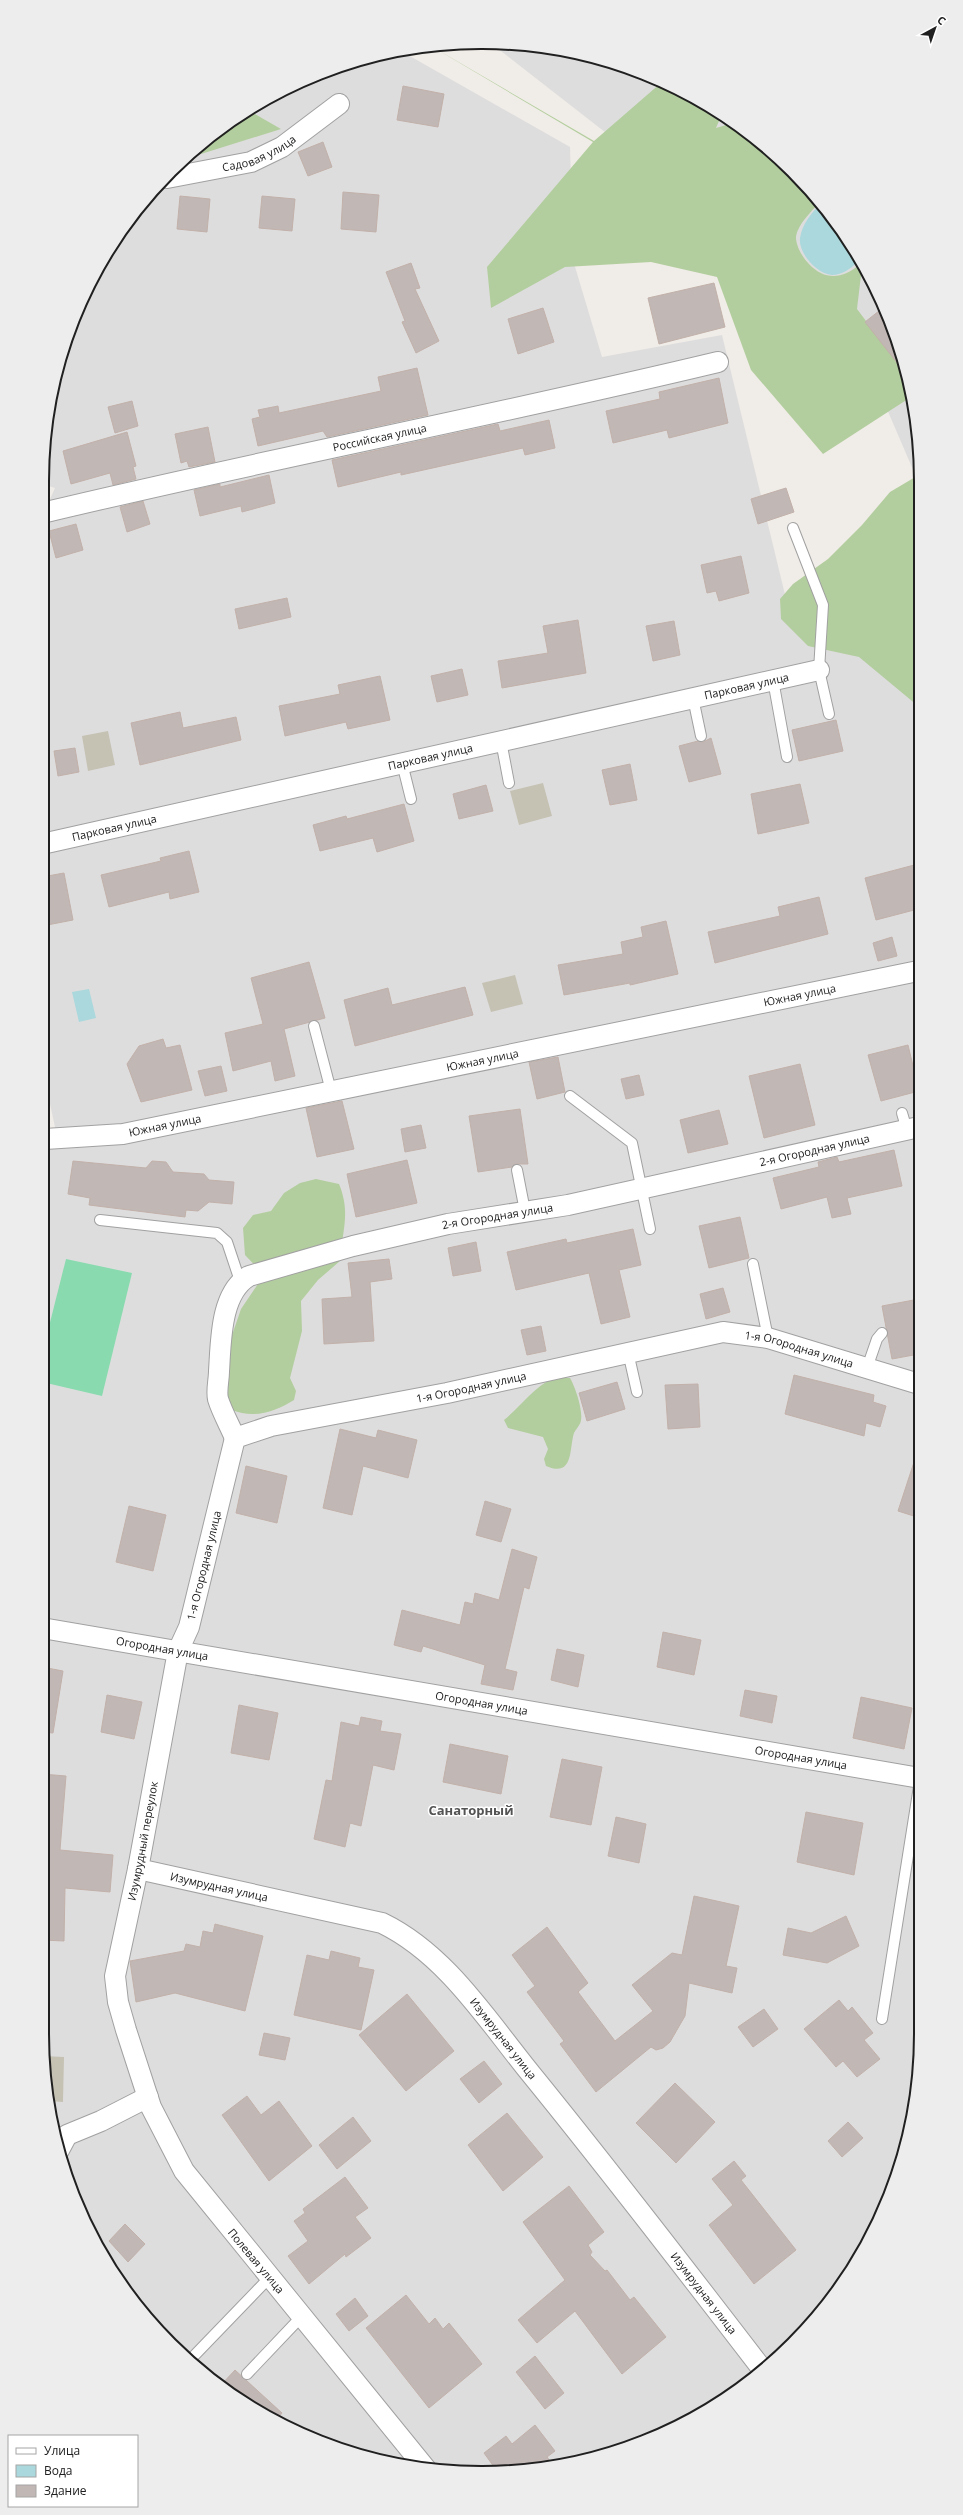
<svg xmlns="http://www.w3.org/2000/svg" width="963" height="2515" font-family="'Open Sans',sans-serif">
<rect width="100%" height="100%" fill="#f0ece7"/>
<g fill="#deddde">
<path d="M 510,43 L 595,57 L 676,87 L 725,116 L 812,192 L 876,287 L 898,340 L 917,424 L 917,479 L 850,323 L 492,44 Z"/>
<path d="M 401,51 L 570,147 L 573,260 L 602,357 L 722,335 L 788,607 L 918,630 L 921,2033 L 906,2147 L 876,2228 L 830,2301 L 792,2344 L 725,2399 L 650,2439 L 567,2465 L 482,2473 L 424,2469 L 340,2450 L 262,2414 L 192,2364 L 151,2323 L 101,2253 L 65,2175 L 50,2119 L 42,2033 L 42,1186 L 55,1127 L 42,1067 L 42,517 L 55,488 L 42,484 L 42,481 L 57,368 L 87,287 L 133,214 L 192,151 L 262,101 L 340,65 Z"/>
</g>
<g fill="#c5c2b3">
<path d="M 108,731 L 115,765 L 88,771 L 82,736 Z"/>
<path d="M 543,783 L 552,816 L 519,825 L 510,791 Z"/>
<path d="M 515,975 L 523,1004 L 491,1012 L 482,983 Z"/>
<path d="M 44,2056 L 64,2057 L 63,2102 L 49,2101 Z"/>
</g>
<g fill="#b3ce9e">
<path d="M 431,46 L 594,141 L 662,82 L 676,87 L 722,114 L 716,128 L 733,123 L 812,192 L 819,203 C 811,212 796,226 796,239 C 797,248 803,258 809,264 C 825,281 843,279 860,264 L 862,267 L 857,309 L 906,374 L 911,397 L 823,454 L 751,370 L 717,277 L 651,262 L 565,267 L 491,308 L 487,267 L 593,142 Z"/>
<path d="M 248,110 L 281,129 L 185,159 L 192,151 Z"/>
<path d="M 917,476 L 918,706 L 859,657 L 808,646 L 781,619 L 780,599 L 793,584 L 828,559 L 862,525 L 890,492 Z"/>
<path d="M 316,1179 L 339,1184 C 351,1213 342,1231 340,1261 L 318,1280 L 301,1301 L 302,1331 L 290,1378 L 296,1391 L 294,1400 C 275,1412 253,1419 232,1410 L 225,1390 L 230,1341 L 241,1309 L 264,1275 L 245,1255 L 243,1228 L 253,1215 L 271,1211 L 284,1193 L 300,1183 Z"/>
<path d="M 553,1378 L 570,1378 C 575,1386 583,1410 581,1420 C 581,1424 576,1429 574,1433 C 569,1449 574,1478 546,1466 L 544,1459 L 548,1449 L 543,1437 L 508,1428 L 504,1420 C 521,1406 533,1388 553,1378 Z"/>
</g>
<path fill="#89dbaf" d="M 66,1259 L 132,1273 L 102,1396 L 42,1382 L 42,1354 Z"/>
<g fill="#aad8dc">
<path d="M 820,204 L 858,261 C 852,268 842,275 832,275 C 817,274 798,253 800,238 C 802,224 811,214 820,204 Z"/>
<path d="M 89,989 L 96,1018 L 79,1022 L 72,992 Z"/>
</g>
<g fill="#c1b7b4" stroke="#c2b1aa">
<path d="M 403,86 L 444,94 L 438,127 L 397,120 Z"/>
<path d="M 323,142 L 332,167 L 308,176 L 298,152 Z"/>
<path d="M 343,192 L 379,195 L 376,232 L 341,229 Z"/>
<path d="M 180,196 L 210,199 L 207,232 L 177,229 Z"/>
<path d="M 262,196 L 295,199 L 292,231 L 259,228 Z"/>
<path d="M 411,263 L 420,288 L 415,289 L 439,341 L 416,353 L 402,322 L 405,321 L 386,272 Z"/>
<path d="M 714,283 L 725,327 L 659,344 L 648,298 Z"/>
<path d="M 884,307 L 898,340 L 905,373 L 865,322 Z"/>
<path d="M 543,308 L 554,342 L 518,354 L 508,319 Z"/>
<path d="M 417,368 L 428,415 L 327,437 L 323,431 L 258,446 L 252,419 L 260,417 L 258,410 L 278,406 L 279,413 L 381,391 L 378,377 Z"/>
<path d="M 719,378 L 728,423 L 669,438 L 667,430 L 613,443 L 606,411 L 660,399 L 659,392 Z"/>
<path d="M 132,401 L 138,426 L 115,433 L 108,407 Z"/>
<path d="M 549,420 L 555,448 L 525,455 L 523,448 L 401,475 L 401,472 L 338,487 L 332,460 L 498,424 L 500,431 Z"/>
<path d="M 208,427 L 215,462 L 189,467 L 187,461 L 181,463 L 175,434 Z"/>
<path d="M 127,432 L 136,466 L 133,467 L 136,479 L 113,485 L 110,473 L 71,484 L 63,451 Z"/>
<path d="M 269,475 L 275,503 L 242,512 L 241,506 L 200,516 L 194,490 L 220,484 L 220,487 Z"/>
<path d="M 786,488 L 794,512 L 758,524 L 751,499 Z"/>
<path d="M 143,501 L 150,524 L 127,532 L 120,507 Z"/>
<path d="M 76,524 L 83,550 L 56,558 L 49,531 Z"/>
<path d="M 741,556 L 749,593 L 719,601 L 716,591 L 707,593 L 701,565 Z"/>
<path d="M 287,598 L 291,617 L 239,629 L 235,609 Z"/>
<path d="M 578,620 L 586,673 L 502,688 L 498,661 L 548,653 L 543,626 Z"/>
<path d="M 674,621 L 680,655 L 653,661 L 646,626 Z"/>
<path d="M 462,669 L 468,695 L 437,702 L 431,676 Z"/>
<path d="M 380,676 L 390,720 L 348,729 L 346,722 L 285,736 L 279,706 L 340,694 L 338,685 Z"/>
<path d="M 180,712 L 183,728 L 236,717 L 241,740 L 140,765 L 131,723 Z"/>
<path d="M 836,720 L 843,751 L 799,761 L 792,730 Z"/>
<path d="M 711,738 L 721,774 L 689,782 L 679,746 L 698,741 L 703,742 Z"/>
<path d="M 75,748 L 79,772 L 58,776 L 54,751 Z"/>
<path d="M 630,764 L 637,800 L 610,805 L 602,770 Z"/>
<path d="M 800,784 L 809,823 L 758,834 L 751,794 Z"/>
<path d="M 486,785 L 493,811 L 459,819 L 453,794 Z"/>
<path d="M 404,804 L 414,841 L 377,852 L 373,838 L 320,851 L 313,825 L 346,816 L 347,819 Z"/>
<path d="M 189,851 L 199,892 L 170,899 L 169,892 L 109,907 L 101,875 L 161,861 L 160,858 Z"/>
<path d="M 918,864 L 918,909 L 876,920 L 865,878 Z"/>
<path d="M 64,873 L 73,920 L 42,926 L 42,877 Z"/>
<path d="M 819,897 L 828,934 L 715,963 L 708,932 L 780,916 L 778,907 Z"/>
<path d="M 666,921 L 678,974 L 630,985 L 630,983 L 564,995 L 558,965 L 623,954 L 621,942 L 643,937 L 641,927 Z"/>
<path d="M 892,937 L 897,956 L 878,961 L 873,943 Z"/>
<path d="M 309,962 L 325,1018 L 284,1029 L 295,1076 L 275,1081 L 271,1061 L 233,1071 L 225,1033 L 263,1024 L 251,978 Z"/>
<path d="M 465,987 L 473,1015 L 355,1046 L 344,1000 L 388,988 L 392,1005 Z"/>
<path d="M 163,1039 L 166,1048 L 180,1045 L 192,1090 L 141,1102 L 127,1064 L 139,1046 Z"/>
<path d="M 908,1045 L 919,1091 L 881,1101 L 868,1055 Z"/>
<path d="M 558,1057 L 565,1092 L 537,1099 L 529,1062 Z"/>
<path d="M 800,1064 L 815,1125 L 764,1138 L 749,1076 Z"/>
<path d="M 221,1066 L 227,1091 L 205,1096 L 198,1071 Z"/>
<path d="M 639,1075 L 644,1095 L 626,1099 L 621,1079 Z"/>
<path d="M 342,1101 L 354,1149 L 317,1157 L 306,1108 Z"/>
<path d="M 520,1109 L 528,1164 L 516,1164 L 512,1167 L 478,1172 L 469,1116 Z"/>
<path d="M 719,1110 L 728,1144 L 688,1153 L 680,1120 Z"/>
<path d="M 421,1125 L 426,1148 L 405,1152 L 401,1129 Z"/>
<path d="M 894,1150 L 902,1186 L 847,1198 L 851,1214 L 832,1218 L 827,1197 L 781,1209 L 773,1178 L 819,1167 L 818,1162 L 837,1157 L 839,1162 Z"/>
<path d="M 407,1160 L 417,1203 L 356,1217 L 347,1174 Z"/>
<path d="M 73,1161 L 146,1168 L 152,1161 L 166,1162 L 173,1172 L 204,1174 L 209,1180 L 234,1182 L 232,1204 L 209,1202 L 198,1211 L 186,1210 L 185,1217 L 89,1205 L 90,1198 L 68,1194 Z"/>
<path d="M 740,1217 L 749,1258 L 709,1268 L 699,1226 Z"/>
<path d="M 633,1229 L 641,1265 L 619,1270 L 630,1317 L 601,1324 L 589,1273 L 516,1290 L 507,1252 L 566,1239 L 567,1243 Z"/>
<path d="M 476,1242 L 481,1271 L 453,1276 L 448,1248 Z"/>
<path d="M 389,1259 L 392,1279 L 370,1282 L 374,1341 L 324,1344 L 322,1299 L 352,1297 L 348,1263 Z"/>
<path d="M 723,1288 L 730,1312 L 706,1319 L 700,1294 Z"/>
<path d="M 919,1299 L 919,1354 L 892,1359 L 882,1306 Z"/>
<path d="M 541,1326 L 546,1351 L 527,1355 L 521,1330 Z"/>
<path d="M 794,1375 L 874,1395 L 873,1402 L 886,1406 L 880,1427 L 866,1423 L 864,1436 L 785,1414 Z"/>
<path d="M 617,1382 L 625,1409 L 587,1421 L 579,1393 Z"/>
<path d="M 698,1384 L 700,1427 L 668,1429 L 665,1385 Z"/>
<path d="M 340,1429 L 376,1438 L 378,1430 L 417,1440 L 408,1478 L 363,1466 L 352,1515 L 323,1508 Z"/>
<path d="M 916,1456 L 920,1457 L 920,1518 L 898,1511 Z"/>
<path d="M 246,1466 L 287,1476 L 277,1523 L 236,1513 Z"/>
<path d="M 485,1501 L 511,1509 L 501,1542 L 476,1535 Z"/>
<path d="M 129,1506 L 166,1515 L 153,1571 L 116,1562 Z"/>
<path d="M 512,1549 L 537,1557 L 529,1589 L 524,1587 L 505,1669 L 517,1672 L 513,1690 L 481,1684 L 485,1665 L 423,1646 L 421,1652 L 394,1645 L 402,1610 L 460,1625 L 465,1602 L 473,1604 L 475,1593 L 499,1600 Z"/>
<path d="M 663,1632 L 701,1640 L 694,1675 L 657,1667 Z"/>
<path d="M 557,1649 L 584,1655 L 578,1687 L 551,1680 Z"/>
<path d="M 42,1667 L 63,1671 L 53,1733 L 42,1732 Z"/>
<path d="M 745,1690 L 777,1696 L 772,1723 L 740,1716 Z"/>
<path d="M 107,1695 L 142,1702 L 134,1739 L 101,1732 Z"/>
<path d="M 861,1697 L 912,1708 L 904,1749 L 853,1738 Z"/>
<path d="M 239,1705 L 278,1713 L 269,1760 L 231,1753 Z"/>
<path d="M 361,1717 L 382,1721 L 380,1731 L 401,1734 L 394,1770 L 373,1765 L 361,1826 L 350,1823 L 345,1847 L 314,1839 L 326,1780 L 332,1781 L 341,1722 L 359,1726 Z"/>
<path d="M 450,1744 L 508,1756 L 501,1794 L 443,1782 Z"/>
<path d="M 562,1759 L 602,1767 L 591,1825 L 550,1817 Z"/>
<path d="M 42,1774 L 66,1776 L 60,1850 L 113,1855 L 110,1892 L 65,1888 L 64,1941 L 42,1940 Z"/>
<path d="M 806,1812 L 863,1823 L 854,1875 L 797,1862 Z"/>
<path d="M 616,1817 L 646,1824 L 639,1863 L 608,1856 Z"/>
<path d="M 694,1896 L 739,1906 L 726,1966 L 737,1968 L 732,1993 L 689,1983 L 685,2016 L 670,2042 L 663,2048 L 656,2050 L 651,2047 L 596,2092 L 560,2044 L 564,2041 L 527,1992 L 535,1986 L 512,1955 L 547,1927 L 588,1983 L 578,1992 L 615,2041 L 653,2011 L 632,1985 L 672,1953 L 682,1955 Z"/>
<path d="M 846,1916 L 859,1946 L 827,1963 L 783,1955 L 788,1928 L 811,1933 Z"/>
<path d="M 215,1924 L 263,1936 L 245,2011 L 175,1993 L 136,2002 L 130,1961 L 184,1951 L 186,1944 L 200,1947 L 203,1931 L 213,1933 Z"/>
<path d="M 331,1951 L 360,1958 L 358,1967 L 374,1970 L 361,2030 L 294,2015 L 307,1955 L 329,1960 Z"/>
<path d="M 407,1994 L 454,2051 L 406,2091 L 359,2035 Z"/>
<path d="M 839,2000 L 848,2011 L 852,2007 L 873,2033 L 864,2040 L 880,2059 L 857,2077 L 843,2061 L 836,2067 L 804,2029 Z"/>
<path d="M 764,2009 L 778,2029 L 753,2047 L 738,2027 Z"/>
<path d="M 264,2033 L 290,2038 L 285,2060 L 259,2055 Z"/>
<path d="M 484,2061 L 502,2084 L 479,2103 L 460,2079 Z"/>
<path d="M 675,2083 L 715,2122 L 676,2163 L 636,2123 Z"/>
<path d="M 247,2096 L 261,2115 L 279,2101 L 312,2146 L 269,2181 L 222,2115 Z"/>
<path d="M 507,2113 L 543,2157 L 503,2191 L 468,2145 Z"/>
<path d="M 353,2117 L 371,2141 L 337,2169 L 319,2145 Z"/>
<path d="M 848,2122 L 863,2138 L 842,2157 L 828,2141 Z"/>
<path d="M 734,2161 L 746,2176 L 741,2180 L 796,2250 L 754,2284 L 709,2225 L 733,2205 L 712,2179 Z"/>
<path d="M 345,2177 L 368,2208 L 355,2217 L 371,2238 L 346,2257 L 345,2254 L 309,2284 L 288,2256 L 308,2241 L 294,2221 L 305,2213 L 303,2209 Z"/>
<path d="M 569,2186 L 604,2232 L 588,2245 L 592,2252 L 590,2255 L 605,2271 L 607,2270 L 630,2300 L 634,2297 L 666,2337 L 622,2374 L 575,2311 L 537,2343 L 518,2320 L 565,2280 L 523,2222 Z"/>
<path d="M 125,2224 L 145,2244 L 128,2262 L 109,2241 Z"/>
<path d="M 406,2295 L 429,2324 L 435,2318 L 443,2329 L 449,2323 L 482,2364 L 429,2408 L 366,2328 Z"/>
<path d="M 355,2298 L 368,2316 L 349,2331 L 336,2314 Z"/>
<path d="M 535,2356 L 564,2393 L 545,2409 L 516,2372 Z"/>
<path d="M 235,2370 L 282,2413 L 276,2420 L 262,2414 L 221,2385 Z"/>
<path d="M 535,2425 L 555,2451 L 547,2457 L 554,2466 L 497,2471 L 484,2453 L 506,2436 L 512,2444 Z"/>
</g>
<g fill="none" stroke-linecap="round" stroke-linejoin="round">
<defs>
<g id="service">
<path d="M 793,528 L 823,605 L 819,670 L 829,714"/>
<path d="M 773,680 L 787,757"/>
<path d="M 693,698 L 701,736"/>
<path d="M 501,741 L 509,783"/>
<path d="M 402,763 L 411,799"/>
<path d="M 314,1026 L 331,1091"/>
<path d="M 570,1096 L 632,1143 L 650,1229"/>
<path d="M 902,1113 L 907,1130"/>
<path d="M 517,1170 L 525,1211"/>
<path d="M 100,1220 L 217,1233 L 227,1242 L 240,1281"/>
<path d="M 753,1264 L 768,1338"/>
<path d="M 628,1352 L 637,1392"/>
<path d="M 867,1368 L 877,1339 L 882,1333"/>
<path d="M 882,2019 L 920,1780"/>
<path d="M 189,2361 L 270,2277"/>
<path d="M 247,2374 L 302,2316"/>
</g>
<g id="minor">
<path id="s1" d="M 167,178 L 251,162 L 282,147 L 339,104"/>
<path id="s2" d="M 42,513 C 267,459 493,416 718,362"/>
<path id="s3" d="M 42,844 L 819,670"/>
<path id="s4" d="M 45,1139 L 123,1134 L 918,971"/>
<path id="s5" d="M 235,1438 C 230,1426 222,1412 218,1399 C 216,1391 219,1380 219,1371 C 221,1342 220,1293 249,1276 L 353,1246 L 448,1224 L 568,1205 L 919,1127"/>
<path id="s6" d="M 42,1628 L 920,1778"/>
<path id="s7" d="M 138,1869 L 382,1923 C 446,1954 487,2020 531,2074 C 610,2171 686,2270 762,2369"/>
<path d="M 59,2150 L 67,2135 L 101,2121 L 148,2097"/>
<path id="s8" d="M 426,2469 L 184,2171 L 151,2107 L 126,2030 L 118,2002 L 115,1976 L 138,1869 L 178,1651 L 189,1627 L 235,1438 L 271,1426 L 447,1393 L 723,1332 L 768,1338 L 919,1384"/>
</g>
</defs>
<use href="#service" stroke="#a1a1a1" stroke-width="12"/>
<use href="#minor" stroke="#a1a1a1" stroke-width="22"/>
<use href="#service" stroke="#fff" stroke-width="10"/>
<use href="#minor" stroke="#fff" stroke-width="20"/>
</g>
<g text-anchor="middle" stroke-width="3" stroke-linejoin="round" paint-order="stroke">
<g font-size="11" fill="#202020" stroke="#fff">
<text dy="4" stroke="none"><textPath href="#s1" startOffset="96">Садовая улица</textPath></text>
<text dy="4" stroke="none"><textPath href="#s2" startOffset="346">Российская улица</textPath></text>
<text dy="4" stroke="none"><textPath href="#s3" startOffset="722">Парковая улица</textPath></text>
<text dy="4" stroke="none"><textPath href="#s3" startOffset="398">Парковая улица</textPath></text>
<text dy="4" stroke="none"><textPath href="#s3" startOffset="74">Парковая улица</textPath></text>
<text dy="4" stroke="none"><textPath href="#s4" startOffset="769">Южная улица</textPath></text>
<text dy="4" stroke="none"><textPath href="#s4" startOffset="445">Южная улица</textPath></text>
<text dy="4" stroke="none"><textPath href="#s4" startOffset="121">Южная улица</textPath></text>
<text dy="4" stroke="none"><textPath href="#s5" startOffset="754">2-я Огородная улица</textPath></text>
<text dy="4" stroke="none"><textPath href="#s5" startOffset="430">2-я Огородная улица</textPath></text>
<text dy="4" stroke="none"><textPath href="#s8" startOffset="1722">1-я Огородная улица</textPath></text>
<text dy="4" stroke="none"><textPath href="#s8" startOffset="1386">1-я Огородная улица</textPath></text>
<text dy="4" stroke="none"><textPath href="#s8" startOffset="1013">1-я Огородная улица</textPath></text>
<text dy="4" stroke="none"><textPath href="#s6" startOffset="122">Огородная улица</textPath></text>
<text dy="4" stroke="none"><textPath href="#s6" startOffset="446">Огородная улица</textPath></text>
<text dy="4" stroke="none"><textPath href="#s6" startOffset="770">Огородная улица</textPath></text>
<text dy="4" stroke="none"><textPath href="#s8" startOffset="730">Изумрудный переулок</textPath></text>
<text dy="4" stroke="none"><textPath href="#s7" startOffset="83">Изумрудная улица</textPath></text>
<text dy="4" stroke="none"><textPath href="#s7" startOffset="419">Изумрудная улица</textPath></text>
<text transform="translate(256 2261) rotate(50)" y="4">Полевая улица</text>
<text dy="4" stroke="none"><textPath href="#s7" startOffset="743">Изумрудная улица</textPath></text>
</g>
<g font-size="13" font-weight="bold" fill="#535353" stroke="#fff">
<text x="471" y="1815">Санаторный</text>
</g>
</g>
<path d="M0 0H963V2515H0ZM481 49H482A432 432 0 0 1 914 481V2034A432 432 0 0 1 482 2466H481A432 432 0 0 1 49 2034V481A432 432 0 0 1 481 49Z" fill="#ededed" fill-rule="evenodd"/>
<path fill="none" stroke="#202020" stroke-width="2" d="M481 49H482A432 432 0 0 1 914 481V2034A432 432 0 0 1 482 2466H481A432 432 0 0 1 49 2034V481A432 432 0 0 1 481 49Z"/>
<rect x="8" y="2435" width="130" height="72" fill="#ffffff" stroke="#a6a6a6"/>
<rect x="16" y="2448" width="20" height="6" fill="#ffffff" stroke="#a6a6a6"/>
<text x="44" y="2455" font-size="12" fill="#202020">Улица</text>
<rect x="16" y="2465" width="20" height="12" fill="#aad8dc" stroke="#a6a6a6"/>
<text x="44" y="2475" font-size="12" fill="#202020">Вода</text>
<rect x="16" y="2485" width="20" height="12" fill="#c1b7b4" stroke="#a6a6a6"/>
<text x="44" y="2495" font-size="12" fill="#202020">Здание</text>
<g transform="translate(935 28) rotate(40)" stroke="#ffffff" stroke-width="3" paint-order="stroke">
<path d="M0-3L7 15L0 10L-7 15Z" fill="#202020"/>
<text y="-6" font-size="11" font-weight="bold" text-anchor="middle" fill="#202020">С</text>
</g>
</svg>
